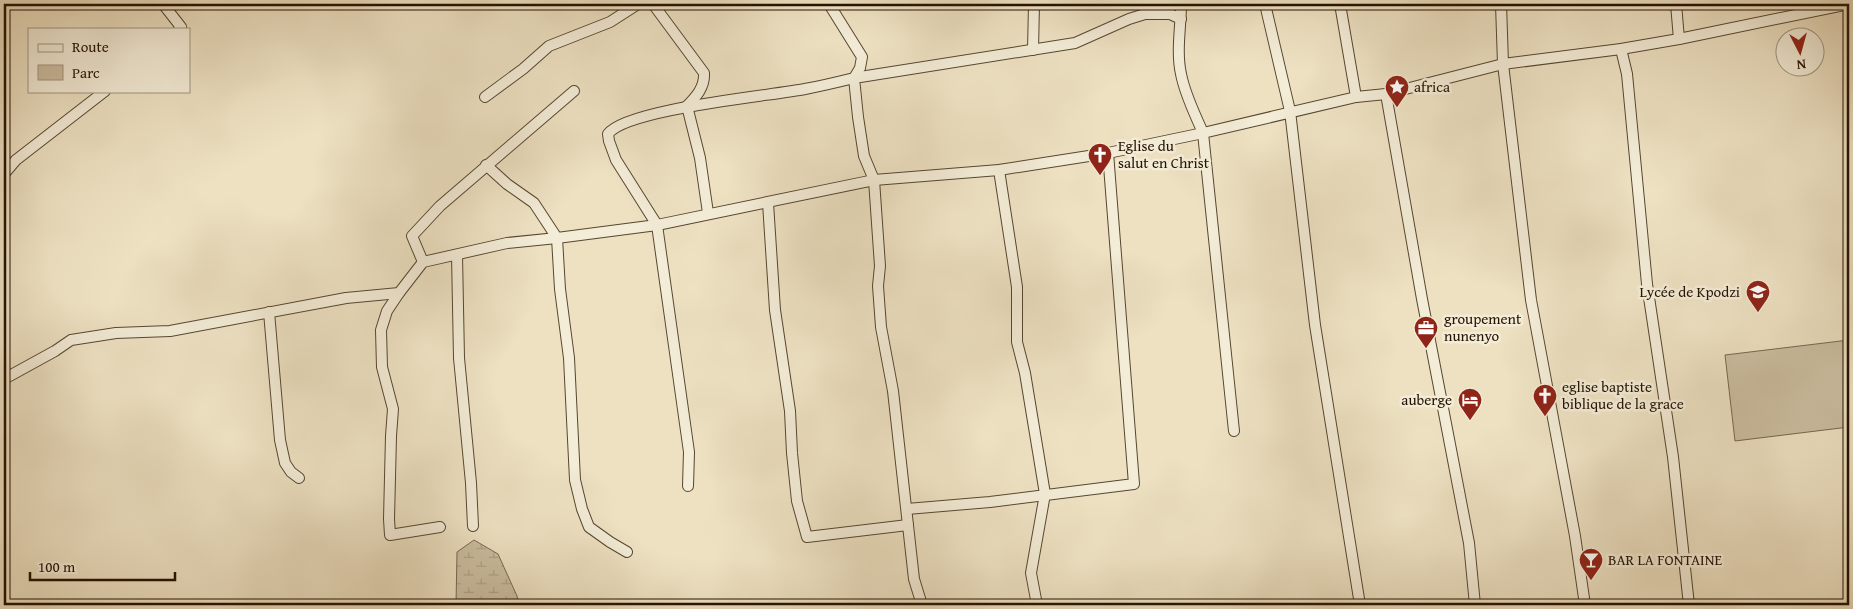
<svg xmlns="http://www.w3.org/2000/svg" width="1853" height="609" font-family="'Gentium Book Plus',serif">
<defs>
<pattern id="wetland-marsh" width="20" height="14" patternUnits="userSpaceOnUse" patternTransform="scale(1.25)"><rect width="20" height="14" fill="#cbbea1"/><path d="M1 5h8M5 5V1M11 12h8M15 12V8" fill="none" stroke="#aea289"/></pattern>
</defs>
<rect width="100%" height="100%" fill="#ede1c2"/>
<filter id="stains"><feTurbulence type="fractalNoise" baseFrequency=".004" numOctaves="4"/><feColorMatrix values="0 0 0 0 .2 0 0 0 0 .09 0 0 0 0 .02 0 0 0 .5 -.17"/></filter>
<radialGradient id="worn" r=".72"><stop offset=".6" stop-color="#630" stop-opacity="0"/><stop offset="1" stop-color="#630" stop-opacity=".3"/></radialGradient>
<path fill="#cbbea1" stroke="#786850" d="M 1849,340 L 1849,427 L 1735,441 L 1725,355 Z"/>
<path fill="url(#wetland-marsh)" stroke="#786850" d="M 474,540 L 498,554 L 517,596 L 519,605 L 456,605 L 457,552 Z"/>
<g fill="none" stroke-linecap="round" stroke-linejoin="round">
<defs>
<g id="street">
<path d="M 163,4 L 181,27 L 179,29"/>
<path d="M 653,4 L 704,73 C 705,87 696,97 687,106"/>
<path d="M 1181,4 C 1181,27 1176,51 1181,74 C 1185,95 1195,114 1203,133 L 1234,431"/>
<path d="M 1265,4 L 1290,111 L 1315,325 L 1360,605"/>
<path d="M 1340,4 L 1356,97"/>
<path d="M 1501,4 L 1503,64 L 1531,300 L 1575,536 L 1585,605"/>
<path d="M 1676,4 L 1679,39"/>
<path d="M 1621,49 L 1627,74 L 1647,284 L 1673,457 L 1689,605"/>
<path d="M 1033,50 L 1034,4"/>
<path d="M 1386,94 L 1422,299 L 1469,543 L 1475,605"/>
<path d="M 485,97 L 523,69 L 549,46 L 610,22 L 638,4"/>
<path d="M 687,106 L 700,158 L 708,213"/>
<path d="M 486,165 L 507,184 L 534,203 L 557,238 L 560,289 L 569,358 L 575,480 L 582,509 L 589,527 L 610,542 L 627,552"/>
<path d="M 999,170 L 1017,287 L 1017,342 L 1025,373 L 1045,494 L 1031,573 L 1037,605"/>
<path d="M 4,174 L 16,160 L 105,91"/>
<path d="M 768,203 L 775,310 L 790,411 L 792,453 L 797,501 L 807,537 L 908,525"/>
<path d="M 457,255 L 459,358 L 471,483 L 473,526"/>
<path d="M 423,262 L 412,236 L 440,206 L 574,91"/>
<path d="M 399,293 L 387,311 L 381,330 L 382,367 L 393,409 L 391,436 L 389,519 L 390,535 L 440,527"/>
<path d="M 269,312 L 280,440 L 285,463 L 291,472 L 299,478"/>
<path d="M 4,379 L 55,351 L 71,340 L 116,333 L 170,331 L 346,298 L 399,293 L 423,262 L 507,243 L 557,238 L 657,225 L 874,180 L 999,170 L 1108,153 L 1203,133 L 1356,97 L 1386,94 L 1503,64 L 1621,49 L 1679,39 L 1849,4"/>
<path d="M 688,486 L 689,452 L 657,225 L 616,160 L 609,141 L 608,134 C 626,109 769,96 805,89 C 821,86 838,82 854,78 L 860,68 L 862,57 L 829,4"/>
<path d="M 907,509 L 990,502 L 1134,484 L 1108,153"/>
<path d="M 922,605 L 914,579 L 893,391 L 881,327 L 878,286 L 880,266 L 874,180 L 864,156 L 858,117 L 854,78 L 1075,43 L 1129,19 L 1145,14 L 1170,14 L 1181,19"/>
</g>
</defs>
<use href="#street" stroke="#574630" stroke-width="12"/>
<use href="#street" stroke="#f3ecd7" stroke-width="10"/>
</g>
<defs>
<symbol id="sight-pin" viewBox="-11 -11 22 30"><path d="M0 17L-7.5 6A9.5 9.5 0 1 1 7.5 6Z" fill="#8f2418" stroke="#f3ecd7"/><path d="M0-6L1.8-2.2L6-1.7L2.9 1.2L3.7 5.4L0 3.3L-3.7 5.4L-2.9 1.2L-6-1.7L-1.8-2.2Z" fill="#fff"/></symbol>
<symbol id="church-pin" viewBox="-11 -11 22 30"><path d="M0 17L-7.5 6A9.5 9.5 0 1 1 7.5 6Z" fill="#8f2418" stroke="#f3ecd7"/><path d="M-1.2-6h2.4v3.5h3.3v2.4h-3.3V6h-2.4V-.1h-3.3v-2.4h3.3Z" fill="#fff"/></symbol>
<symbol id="school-pin" viewBox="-11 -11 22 30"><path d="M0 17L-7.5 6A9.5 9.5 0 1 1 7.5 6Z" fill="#8f2418" stroke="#f3ecd7"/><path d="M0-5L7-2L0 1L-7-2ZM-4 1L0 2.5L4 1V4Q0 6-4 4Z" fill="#fff"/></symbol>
<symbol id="office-pin" viewBox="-11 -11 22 30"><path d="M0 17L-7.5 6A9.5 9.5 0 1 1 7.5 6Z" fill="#8f2418" stroke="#f3ecd7"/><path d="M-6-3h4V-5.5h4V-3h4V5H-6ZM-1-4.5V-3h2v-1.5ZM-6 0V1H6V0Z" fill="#fff"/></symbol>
<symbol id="hotel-pin" viewBox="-11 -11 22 30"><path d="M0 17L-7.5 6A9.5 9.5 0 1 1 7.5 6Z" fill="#8f2418" stroke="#f3ecd7"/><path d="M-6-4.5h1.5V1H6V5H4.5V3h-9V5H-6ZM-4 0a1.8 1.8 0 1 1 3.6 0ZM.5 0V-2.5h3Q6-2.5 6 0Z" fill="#fff"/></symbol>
<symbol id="bar-pin" viewBox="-11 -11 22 30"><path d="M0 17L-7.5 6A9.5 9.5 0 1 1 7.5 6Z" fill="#8f2418" stroke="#f3ecd7"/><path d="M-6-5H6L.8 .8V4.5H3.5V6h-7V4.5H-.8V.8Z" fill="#fff"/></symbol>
</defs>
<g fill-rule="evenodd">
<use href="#sight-pin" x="1383" y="73" width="28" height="38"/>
<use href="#church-pin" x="1086" y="141" width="28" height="38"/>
<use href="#school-pin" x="1744" y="278" width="28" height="38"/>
<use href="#office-pin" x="1412" y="314" width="28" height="38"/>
<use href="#church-pin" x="1531" y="382" width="28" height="38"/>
<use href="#hotel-pin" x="1456" y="386" width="28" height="38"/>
<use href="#bar-pin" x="1577" y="546" width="28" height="38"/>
</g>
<g text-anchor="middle" stroke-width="5" stroke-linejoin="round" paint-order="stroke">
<g font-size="15" fill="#251200" stroke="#f3ecd7" text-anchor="start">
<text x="1414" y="92">africa</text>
<text x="1118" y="151">Eglise du<tspan x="1118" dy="17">salut en Christ</tspan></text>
<text x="1740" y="297" text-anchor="end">Lycée de Kpodzi</text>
<text x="1444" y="324">groupement<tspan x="1444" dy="17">nunenyo</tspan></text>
<text x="1562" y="392">eglise baptiste<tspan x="1562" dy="17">biblique de la grace</tspan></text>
<text x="1452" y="405" text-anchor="end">auberge</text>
<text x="1608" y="565">BAR LA FONTAINE</text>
</g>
</g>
<rect width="1853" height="609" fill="none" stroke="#ede1c2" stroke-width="20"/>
<rect x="5" y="5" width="1843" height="599" fill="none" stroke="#251200" stroke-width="2.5"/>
<rect x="10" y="10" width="1833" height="589" fill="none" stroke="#251200"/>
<rect x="28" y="28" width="162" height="65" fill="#f3ecd7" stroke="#a19581"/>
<rect x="38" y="44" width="25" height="8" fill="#f3ecd7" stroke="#a19581"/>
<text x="72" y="52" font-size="15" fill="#251200">Route</text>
<rect x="38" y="65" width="25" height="15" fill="#cbbea1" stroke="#a19581"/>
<text x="72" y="78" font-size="15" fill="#251200">Parc</text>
<g transform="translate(1800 52) rotate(174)"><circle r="24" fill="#f3ecd7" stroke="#a19581"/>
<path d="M0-4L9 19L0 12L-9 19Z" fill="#8f2418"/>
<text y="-8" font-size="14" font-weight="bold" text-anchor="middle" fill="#251200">N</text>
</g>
<path d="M30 572v8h145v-8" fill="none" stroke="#251200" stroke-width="2.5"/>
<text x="38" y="572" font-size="15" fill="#251200" stroke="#f3ecd7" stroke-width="4" paint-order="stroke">100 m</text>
<rect width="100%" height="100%" filter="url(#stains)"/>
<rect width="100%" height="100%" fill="url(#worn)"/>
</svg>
